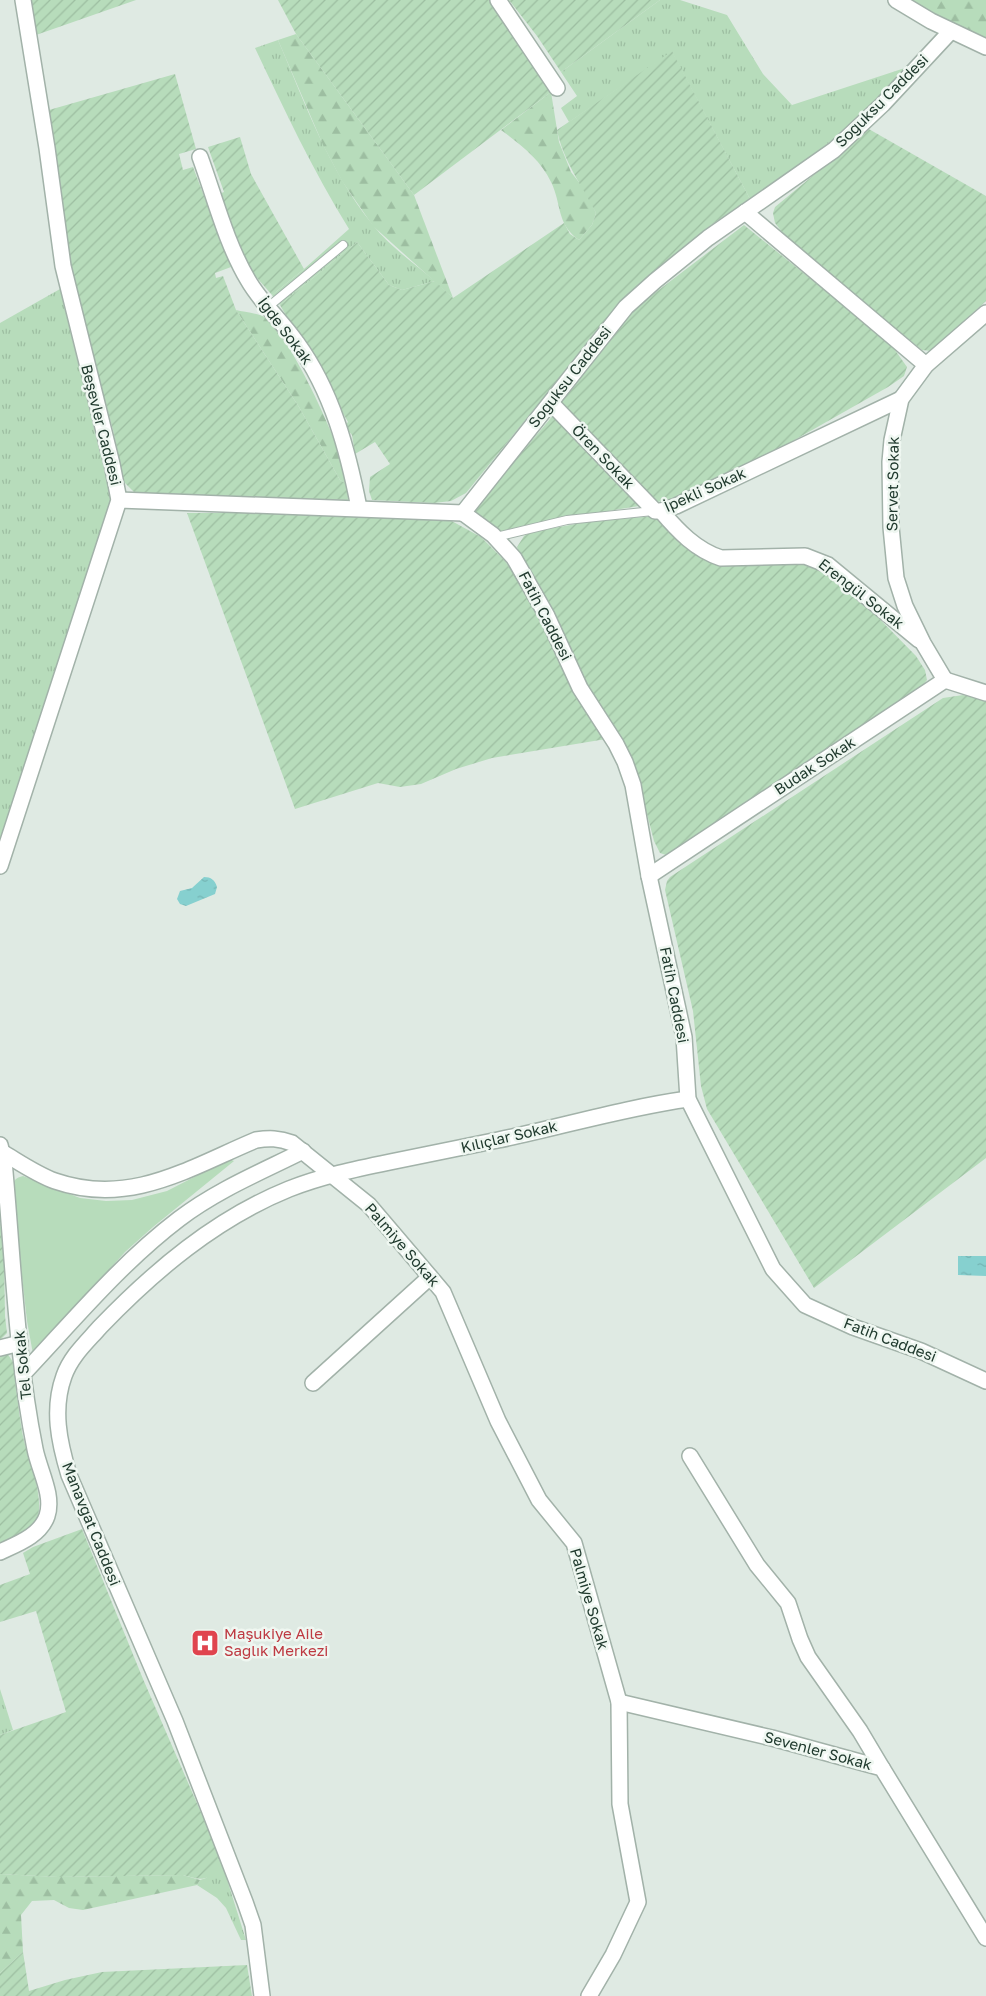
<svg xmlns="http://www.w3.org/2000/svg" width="986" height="1996" font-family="'Golos Text',sans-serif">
<defs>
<pattern id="grass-tufts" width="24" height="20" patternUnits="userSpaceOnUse" patternTransform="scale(1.25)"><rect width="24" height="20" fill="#b7dcbb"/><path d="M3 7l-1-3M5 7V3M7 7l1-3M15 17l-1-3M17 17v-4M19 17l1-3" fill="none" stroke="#9dbea1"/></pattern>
<pattern id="forest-firs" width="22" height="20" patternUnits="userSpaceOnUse" patternTransform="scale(1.25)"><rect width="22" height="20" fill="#b7dcbb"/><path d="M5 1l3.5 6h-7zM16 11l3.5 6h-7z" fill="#9dbea1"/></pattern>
<pattern id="garden-furrows" width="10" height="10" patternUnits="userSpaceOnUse" patternTransform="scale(1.25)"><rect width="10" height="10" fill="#b7dcbb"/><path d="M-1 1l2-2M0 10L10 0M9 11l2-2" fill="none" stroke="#9dbea1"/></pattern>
<pattern id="water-ripples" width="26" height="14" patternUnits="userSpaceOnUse" patternTransform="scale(1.25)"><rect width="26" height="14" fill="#86d0cf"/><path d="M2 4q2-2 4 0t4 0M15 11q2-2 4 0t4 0" fill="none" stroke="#73b3b2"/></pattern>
</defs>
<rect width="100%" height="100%" fill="#dfeae3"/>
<g fill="url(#grass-tufts)">
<path d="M 660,0 L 680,0 L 727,15 L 763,74 L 792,105 L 911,66 L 855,123 L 794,169 L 750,199 L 672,52 L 569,122 L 561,108 L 577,96 L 561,72 Z"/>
<path d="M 278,40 C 305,103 329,171 373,225 C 389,246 415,264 435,281 L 402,290 L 389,285 L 357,242 L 280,305 L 272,295 L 304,269 L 349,229 C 313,171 284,109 255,48 Z"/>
<path d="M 60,289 L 111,498 L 0,841 L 0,323 Z"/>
<path d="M 0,1689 L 13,1730 L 0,1735 Z"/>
<path d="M 219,1854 L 246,1940 L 241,1940 L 226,1908 L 217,1898 L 197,1885 L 200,1880 L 206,1878 Z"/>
</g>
<g fill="url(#forest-firs)">
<path d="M 906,0 L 986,0 L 986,42 Z"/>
<path d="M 296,34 L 414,195 L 453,298 L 373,226 L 342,181 L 323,145 L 278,40 Z"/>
<path d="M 551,92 L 559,142 L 571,172 L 585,190 L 596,213 L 592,225 L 579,240 C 556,224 562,204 551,182 C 541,160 520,144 501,130 Z"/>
<path d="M 236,310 C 244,312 258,313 266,318 C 288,332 348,458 347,484 L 340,480 L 299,407 Z"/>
<path d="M 0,1874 L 58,1877 L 183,1875 L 200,1880 L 197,1885 L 83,1910 L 69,1908 L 54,1900 L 32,1901 L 21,1915 L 23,1952 L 0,1973 Z"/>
</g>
<path fill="#b7dcbb" d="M 229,1159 L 234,1161 L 153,1227 L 125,1252 L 33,1354 L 27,1321 L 12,1188 C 13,1180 16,1178 23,1176 L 80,1198 L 106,1201 L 132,1200 L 167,1191 Z"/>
<g fill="url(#garden-furrows)">
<path d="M 31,0 L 136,0 L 36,35 Z"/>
<path d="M 278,0 L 491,0 L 551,92 L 414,195 L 296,34 Z"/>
<path d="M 509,0 L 660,0 L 561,72 L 537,36 Z"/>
<path d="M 672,51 L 750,199 L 711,225 L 668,261 L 614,311 L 466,493 L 451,501 L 434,503 L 372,500 L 369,491 L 370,477 L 390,464 L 375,442 L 355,454 L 352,435 L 344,426 L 348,422 L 280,305 L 357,242 L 389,285 L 402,290 L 435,281 L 453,298 L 564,223 L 570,234 L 579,240 L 592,225 L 596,213 C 582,185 563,161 557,130 Z"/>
<path d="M 175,74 L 196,149 L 179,154 L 183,170 L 193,167 L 231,267 L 215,273 L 216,278 L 223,276 L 236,310 L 299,407 L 340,480 L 347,484 L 348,500 L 137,495 L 124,482 L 113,430 L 70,272 L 49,110 Z"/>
<path d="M 867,128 L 986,196 L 986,301 L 931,351 L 922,350 L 822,269 L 786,237 L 775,223 L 773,213 L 775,207 L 838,155 Z"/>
<path d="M 240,137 L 251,174 L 304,269 L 272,295 L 244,263 L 216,195 L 224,192 L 208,147 Z"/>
<path d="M 744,225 L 890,343 L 907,367 L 904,376 L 888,387 L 791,442 L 671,500 L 656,502 L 558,403 L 626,315 Z"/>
<path d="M 555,413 L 645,505 L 535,523 L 498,532 L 472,512 Z"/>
<path d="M 187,513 L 299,513 L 448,519 L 481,537 L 505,561 L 525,590 L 579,701 L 606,739 L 492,758 L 456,769 L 421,784 L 400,787 L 378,783 L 295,809 Z"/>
<path d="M 655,516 L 680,541 L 701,557 L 801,560 L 819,566 L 852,591 L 916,656 L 925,670 L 927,680 L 923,685 L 666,855 L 660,853 L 654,841 L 633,760 L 625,744 L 609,721 L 590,690 L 572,650 L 520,555 L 517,547 L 524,536 L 531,532 L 587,522 Z"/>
<path d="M 963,695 L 986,701 L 986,1158 L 814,1288 L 707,1109 L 701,1086 L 693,1011 L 665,890 L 667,881 L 670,877 L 943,698 Z"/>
<path d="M 0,1220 L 4,1256 L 5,1316 L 7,1333 L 0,1340 Z"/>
<path d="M 7,1353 L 13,1362 C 16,1385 18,1408 22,1431 C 26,1456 47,1498 36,1522 C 30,1534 12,1539 0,1544 L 0,1355 Z"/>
<path d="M 82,1529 L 143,1679 L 219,1854 C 210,1879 210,1883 183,1875 L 58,1877 L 0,1874 L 0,1735 L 66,1712 L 36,1611 L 0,1622 L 0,1585 L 30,1574 L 23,1553 L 33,1547 Z"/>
<path d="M 23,1952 L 29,1991 L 65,1980 L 102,1972 L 247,1965 L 252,1996 L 0,1996 L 0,1973 Z"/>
</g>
<g fill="url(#water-ripples)">
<path d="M 204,877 C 211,877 215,880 217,887 L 215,894 L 186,906 L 180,904 L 177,899 L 180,891 L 192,888 Z"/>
<path d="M 958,1256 L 986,1256 L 986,1276 L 958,1275 Z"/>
</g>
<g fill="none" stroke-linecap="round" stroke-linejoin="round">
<defs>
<g id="service">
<path d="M 268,307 L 343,245"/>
<path d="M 496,537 L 567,520 L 653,511"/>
</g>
<g id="minor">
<path d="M 498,0 L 557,88"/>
<path d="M 896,0 L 931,21 L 986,47"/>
<path d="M 200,157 C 215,198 226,243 248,280 C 261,303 282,321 297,343 C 332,391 348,451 359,508"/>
<path d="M 745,212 L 926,365"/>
<path d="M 551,403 L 655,511 L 661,511 L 676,506 L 901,399"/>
<path d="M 119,500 L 463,513"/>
<path d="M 661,511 C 678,531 696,550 721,558 L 805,556 L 828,565 L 919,640"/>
<path d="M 463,513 L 493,535 L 514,558 L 547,616 L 580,688 L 616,744 L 625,762 L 633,785 L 649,876 L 684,1037 L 688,1099 L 773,1269 L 805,1305 L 853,1327 L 921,1351 L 986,1381"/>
<path d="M 463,513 L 626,307 L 655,281 L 708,238 L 834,150 L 883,104 L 951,31"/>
<path d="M 945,680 L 923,643 L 905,606 L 896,578 L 891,527 L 890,462 L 892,440 L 901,399 L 926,365 L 986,313"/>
<path d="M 0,866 L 119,500 L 112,464 L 63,266 L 47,148 L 23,0"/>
<path d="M 649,876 L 945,680 L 986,693"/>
<path d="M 2,1152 C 19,1162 36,1174 55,1181 C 130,1207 189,1168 256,1140 C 269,1138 279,1138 292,1143 L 369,1205 L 443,1292 L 498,1421 L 539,1500 L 574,1543 L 619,1702 L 620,1804 L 638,1902 L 613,1955 L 589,1996"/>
<path d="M 0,1348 L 20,1343"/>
<path d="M 23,1374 C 73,1321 121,1263 179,1219 C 217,1190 261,1172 303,1151"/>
<path d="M 313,1383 L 430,1277"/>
<path d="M 690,1456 L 757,1565 L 788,1603 L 800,1639 L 808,1657 L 860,1731 L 882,1768"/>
<path d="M 0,1552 C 17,1544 40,1536 47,1516 C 54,1495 39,1470 35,1449 C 16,1355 13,1257 4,1161 L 0,1145"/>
<path d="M 619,1702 L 772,1738 L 882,1768 L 986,1938"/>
<path d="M 262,1996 L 253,1925 L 245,1902 L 175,1721 L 69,1475 C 59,1442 52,1409 64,1376 C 71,1356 87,1342 100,1327 C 154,1271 215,1219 289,1189 C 322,1176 356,1169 390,1162 C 426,1155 462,1147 498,1140 C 561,1127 623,1108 688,1099"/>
</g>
</defs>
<use href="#service" stroke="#a2b2a9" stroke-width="10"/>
<use href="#minor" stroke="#a2b2a9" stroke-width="18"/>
<use href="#service" stroke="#fff" stroke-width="8"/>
<use href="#minor" stroke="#fff" stroke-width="15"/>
</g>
<defs>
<symbol id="hospital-square" viewBox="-11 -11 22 22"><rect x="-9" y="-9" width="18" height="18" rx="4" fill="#e0444e" stroke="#eff7f1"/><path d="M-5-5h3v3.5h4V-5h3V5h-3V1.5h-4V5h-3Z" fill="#fff"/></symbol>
</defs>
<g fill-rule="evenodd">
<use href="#hospital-square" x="189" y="1627" width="32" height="32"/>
</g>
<g text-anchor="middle" stroke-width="5" stroke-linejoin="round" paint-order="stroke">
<g font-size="15" fill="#203a2e" stroke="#eff7f1">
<text transform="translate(882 101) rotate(-45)" y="5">Soğuksu Caddesi</text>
<text transform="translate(285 331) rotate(53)" y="5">İğde Sokak</text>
<text transform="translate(570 377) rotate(-52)" y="5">Soğuksu Caddesi</text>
<text transform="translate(101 425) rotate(76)" y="5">Beşevler Caddesi</text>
<text transform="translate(603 457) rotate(46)" y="5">Ören Sokak</text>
<text transform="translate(893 484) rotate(-89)" y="5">Servet Sokak</text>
<text transform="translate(705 490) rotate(-24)" y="5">İpekli Sokak</text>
<text transform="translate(861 594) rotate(38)" y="5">Erengül Sokak</text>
<text transform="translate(545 616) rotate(63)" y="5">Fatih Caddesi</text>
<text transform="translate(815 766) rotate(-33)" y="5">Budak Sokak</text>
<text transform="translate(674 995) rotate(79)" y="5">Fatih Caddesi</text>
<text transform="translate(509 1137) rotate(-13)" y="5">Kılıçlar Sokak</text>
<text transform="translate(402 1245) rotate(49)" y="5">Palmiye Sokak</text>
<text transform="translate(890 1340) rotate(21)" y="5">Fatih Caddesi</text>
<text transform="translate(23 1365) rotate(-96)" y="5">Tel Sokak</text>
<text transform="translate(91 1524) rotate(68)" y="5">Manavgat Caddesi</text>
<text transform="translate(589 1599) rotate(74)" y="5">Palmiye Sokak</text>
<text transform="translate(818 1751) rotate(15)" y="5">Sevenler Sokak</text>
</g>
<g font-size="15" fill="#be3a42" stroke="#eff7f1" text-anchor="start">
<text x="224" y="1639">Maşukiye Aile<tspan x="224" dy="17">Sağlık Merkezi</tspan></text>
</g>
</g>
</svg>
